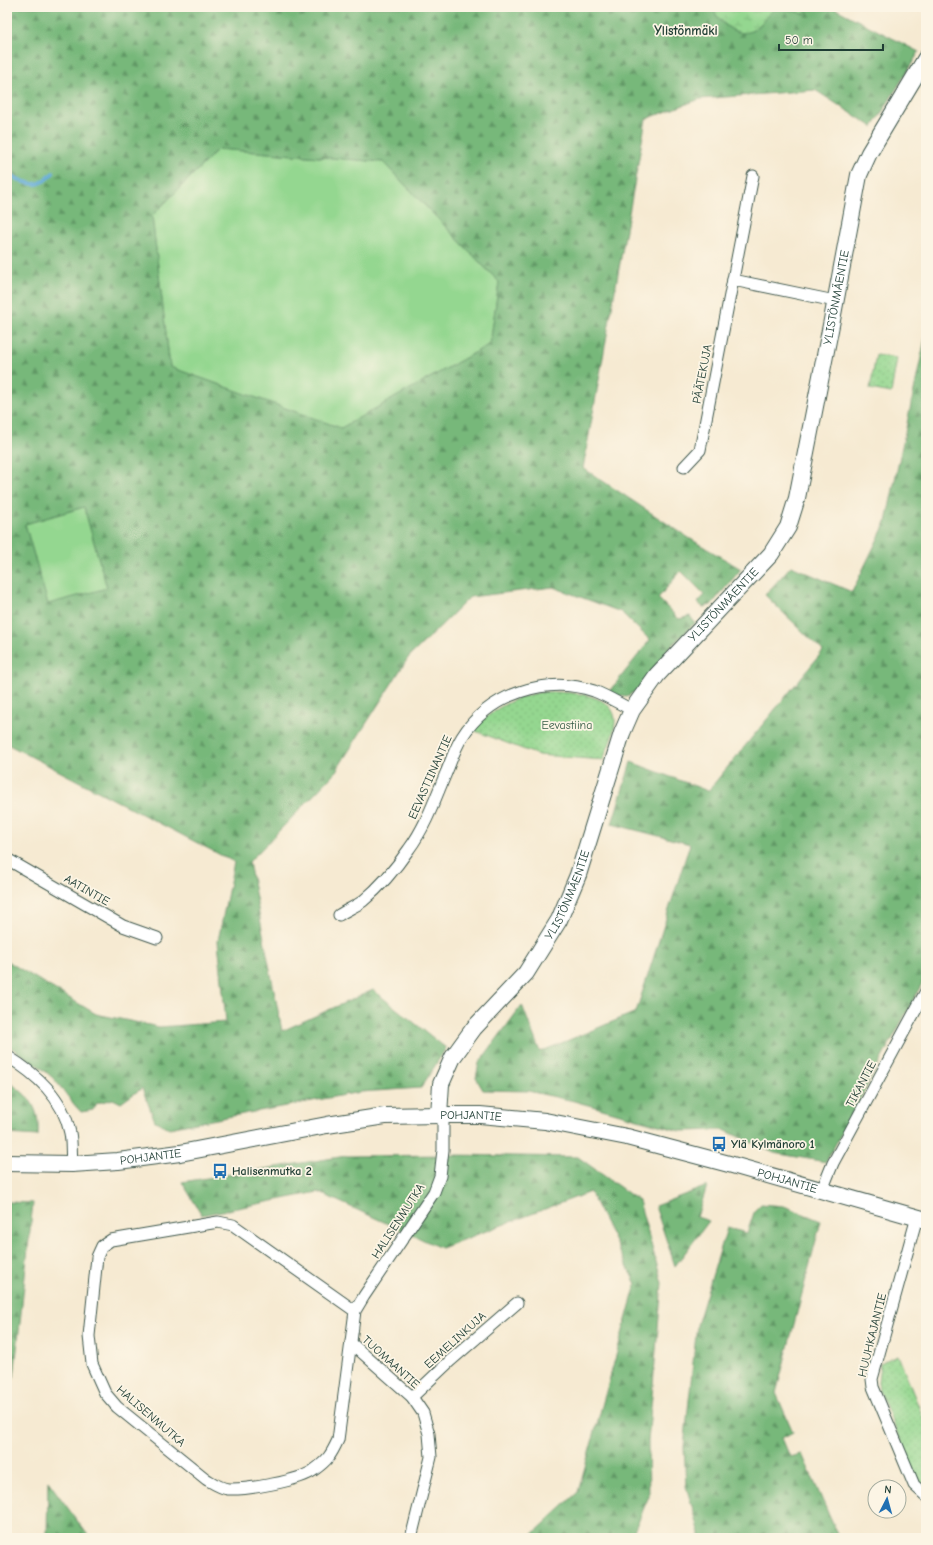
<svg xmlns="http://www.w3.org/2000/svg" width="933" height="1545" font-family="'Comic Neue',sans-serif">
<defs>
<pattern id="forest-firs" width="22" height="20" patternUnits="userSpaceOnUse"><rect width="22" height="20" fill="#77b87a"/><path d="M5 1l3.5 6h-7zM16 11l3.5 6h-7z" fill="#619765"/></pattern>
<pattern id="wetland-marsh" width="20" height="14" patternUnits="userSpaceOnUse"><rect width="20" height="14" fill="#94d790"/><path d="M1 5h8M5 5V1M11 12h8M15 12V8" fill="none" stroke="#7fb97d"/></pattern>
<pattern id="park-dots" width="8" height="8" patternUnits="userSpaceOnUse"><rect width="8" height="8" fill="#94d790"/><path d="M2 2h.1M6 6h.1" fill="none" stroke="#7fb97d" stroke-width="1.8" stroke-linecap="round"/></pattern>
</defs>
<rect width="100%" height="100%" fill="#fcf5e5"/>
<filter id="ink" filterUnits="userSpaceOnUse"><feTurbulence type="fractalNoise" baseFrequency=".025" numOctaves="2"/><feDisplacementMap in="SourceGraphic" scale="8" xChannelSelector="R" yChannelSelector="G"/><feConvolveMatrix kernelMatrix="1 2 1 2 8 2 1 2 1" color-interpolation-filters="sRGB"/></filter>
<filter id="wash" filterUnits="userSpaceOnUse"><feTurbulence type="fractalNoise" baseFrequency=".012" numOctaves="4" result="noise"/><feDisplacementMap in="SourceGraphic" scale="16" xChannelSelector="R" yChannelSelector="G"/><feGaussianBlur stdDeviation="0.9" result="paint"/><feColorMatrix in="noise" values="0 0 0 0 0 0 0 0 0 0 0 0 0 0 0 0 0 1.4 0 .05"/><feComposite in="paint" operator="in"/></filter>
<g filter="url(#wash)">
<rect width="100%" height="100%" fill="#f6ead2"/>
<g fill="#94d790" stroke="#5a8a62">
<path d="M 218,149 L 383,162 L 499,282 L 490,344 L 341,428 L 170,367 L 152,216 Z"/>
<path d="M 84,507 L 107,588 L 48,605 L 25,524 Z"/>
</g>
<g fill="url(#forest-firs)" stroke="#4b7a57" fill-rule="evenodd">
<path d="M 7,7 L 713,7 C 714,13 720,21 725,25 C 738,35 749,36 761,24 C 764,20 767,14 771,11 C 781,5 794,11 804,14 L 809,7 L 832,7 L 919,52 L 873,127 L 815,90 L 700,99 L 646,119 L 583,468 L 689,538 L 741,569 L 711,605 L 703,607 L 698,603 L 704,594 L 681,571 L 658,598 L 679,619 L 690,616 L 695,623 L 668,649 L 637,690 L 628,696 L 618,696 L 609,692 L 650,640 L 621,612 L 553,587 L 470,597 L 408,658 L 334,774 L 249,862 L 282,1031 L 373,990 L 446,1048 L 421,1088 L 360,1092 L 169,1128 L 155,1121 L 142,1088 L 121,1103 L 113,1099 L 97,1103 L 93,1110 L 81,1112 C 71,1102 63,1089 53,1078 C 39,1065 23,1055 7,1045 L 7,961 L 96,1014 L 159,1027 L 226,1022 L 218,941 L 234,862 L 7,744 ZM 218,149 L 383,162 L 499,282 L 490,344 L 341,428 L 170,367 L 152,216 ZM 84,507 L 107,588 L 48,604 L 25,524 Z"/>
<path d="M 926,334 L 926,976 L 826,1162 L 774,1153 L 724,1130 L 680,1131 L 574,1101 L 528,1091 L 483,1090 L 476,1078 L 479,1063 L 522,1005 L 540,1052 L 636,1012 L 690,844 L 612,824 L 631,762 L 708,791 L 823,651 L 765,595 L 791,566 L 852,592 L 886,522 Z"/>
<path d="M 7,1081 C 30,1096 40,1107 38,1136 L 7,1134 Z"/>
<path d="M 452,1155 L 578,1157 L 639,1201 L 662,1283 L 648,1441 L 649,1496 L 631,1538 L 529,1538 L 578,1492 L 636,1284 L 590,1192 L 441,1248 L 318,1192 L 202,1215 L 182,1182 L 346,1156 Z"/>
<path d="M 707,1186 L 697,1217 L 709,1221 L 675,1266 L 655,1206 Z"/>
<path d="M 7,1202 L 33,1203 L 14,1377 L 7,1376 Z"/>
<path d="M 761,1204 L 784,1206 L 821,1221 L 776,1393 L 793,1432 L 782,1438 L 790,1457 L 802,1454 L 839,1538 L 700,1538 L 700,1533 L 686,1486 L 684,1447 L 697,1325 L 727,1228 L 747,1233 L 755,1210 Z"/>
<path d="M 48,1481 L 90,1538 L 47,1538 Z"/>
</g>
<path fill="url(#wetland-marsh)" stroke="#5a8a62" d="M 713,7 L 809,7 L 804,14 C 794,11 782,5 772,11 C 769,13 766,17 764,20 C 752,34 742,37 727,26 C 722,22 714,14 713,7 Z"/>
<g fill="url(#park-dots)" stroke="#5a8a62">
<path d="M 876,355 L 897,358 L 891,393 L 870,389 Z"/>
<path d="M 542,692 C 562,692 612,691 615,719 C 616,732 607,748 603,760 L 538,755 L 473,730 C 494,708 512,698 542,692 Z"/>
<path d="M 898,1355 L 926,1425 L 926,1490 L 921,1486 L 915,1475 L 879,1390 L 878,1382 L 880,1363 Z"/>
</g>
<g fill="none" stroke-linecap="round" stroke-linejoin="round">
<path stroke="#61aad8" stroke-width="4" d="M 7,173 C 14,178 32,187 40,183 C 45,181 49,176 53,173"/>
</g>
</g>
<g filter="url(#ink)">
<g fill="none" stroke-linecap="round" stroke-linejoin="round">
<defs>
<g id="street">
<path d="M 733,280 L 835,301"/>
<path d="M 684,467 L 700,450 L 753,176"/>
<path d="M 7,859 L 123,926 L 157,938"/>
<path d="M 339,915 C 347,910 356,906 363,901 C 380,887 396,868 409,849 C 426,826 435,799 446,773 C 451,761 455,748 462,737 C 489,694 546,675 594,691 C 607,696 620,704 632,710"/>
<path d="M 7,1056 C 36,1074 63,1097 70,1133 C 72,1143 71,1154 72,1164"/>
<path d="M 822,1190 L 833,1163 L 926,991"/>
<path d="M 917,1217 L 872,1379 L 873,1387 L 914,1485 L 926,1496"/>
<path d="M 355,1311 L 233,1225 L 218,1222 L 111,1240 L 102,1246 L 97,1257 L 89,1336 L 92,1364 L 105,1393 L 117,1407 L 206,1479 C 213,1483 220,1488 228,1489 C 246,1490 300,1481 314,1470 C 328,1460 331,1455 338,1440 L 355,1311 L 364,1296 L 434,1192 L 440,1176 L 443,1150 L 443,1115"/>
<path d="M 351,1343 L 412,1397 L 423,1413 L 429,1434 L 431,1457 L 411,1538"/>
<path d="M 412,1397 L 450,1361 L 517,1303"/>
</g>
<g id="secondary">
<path id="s1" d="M 439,1115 L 441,1084 L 453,1057 L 474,1028 L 526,973 L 559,920 L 578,875 L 622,733 L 632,710 L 657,675 L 771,554 L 788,527 L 797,498 L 832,320 L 859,175 L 869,153 L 926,58"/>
<path id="s2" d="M 7,1163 L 72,1164 L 118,1161 L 180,1153 L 327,1125 L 385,1116 L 439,1115 L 480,1115 L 545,1121 L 627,1137 L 729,1164 L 926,1220"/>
</g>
</defs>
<use href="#street" stroke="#3f574c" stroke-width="13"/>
<use href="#secondary" stroke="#3f574c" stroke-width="18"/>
<use href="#street" stroke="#fff" stroke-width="11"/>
<use href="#secondary" stroke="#fff" stroke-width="16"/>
</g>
</g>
<defs>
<symbol id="bus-bare" viewBox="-9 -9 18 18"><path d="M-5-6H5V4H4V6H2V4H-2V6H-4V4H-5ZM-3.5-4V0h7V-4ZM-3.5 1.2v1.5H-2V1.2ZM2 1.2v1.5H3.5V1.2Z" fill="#1f6fb2" stroke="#fcf5e5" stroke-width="2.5" paint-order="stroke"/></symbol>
</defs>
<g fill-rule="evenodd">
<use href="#bus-bare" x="708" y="1133" width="22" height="22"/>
<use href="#bus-bare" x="209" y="1160" width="22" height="22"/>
</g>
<g text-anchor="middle" stroke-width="3.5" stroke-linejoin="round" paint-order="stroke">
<g font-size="12" fill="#1f3d34" stroke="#fcf5e5">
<text dy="4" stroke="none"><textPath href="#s1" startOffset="933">YLISTÖNMÄENTIE</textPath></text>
<text transform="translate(702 374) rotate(-79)" y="4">PÄÄTEKUJA</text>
<text dy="4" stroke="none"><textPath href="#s1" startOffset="597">YLISTÖNMÄENTIE</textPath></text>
<text transform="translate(430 777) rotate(-66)" y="4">EEVASTIINANTIE</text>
<text transform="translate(87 890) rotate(30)" y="4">AATINTIE</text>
<text dy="4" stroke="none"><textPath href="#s1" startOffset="261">YLISTÖNMÄENTIE</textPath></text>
<text transform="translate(861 1084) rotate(-62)" y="4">TIKANTIE</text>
<text dy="4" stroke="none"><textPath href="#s2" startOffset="468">POHJANTIE</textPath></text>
<text dy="4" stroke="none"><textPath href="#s2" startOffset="144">POHJANTIE</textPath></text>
<text dy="4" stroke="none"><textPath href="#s2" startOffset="792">POHJANTIE</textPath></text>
<text transform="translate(398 1221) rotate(-57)" y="4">HALISENMUTKA</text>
<text transform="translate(872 1335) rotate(-76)" y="4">HUUHKAJANTIE</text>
<text transform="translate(455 1340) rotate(-42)" y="4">EEMELINKUJA</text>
<text transform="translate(391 1362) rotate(42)" y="4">TUOMAANTIE</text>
<text transform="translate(151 1416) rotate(41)" y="4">HALISENMUTKA</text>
</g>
<g font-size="12" fill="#365c46" stroke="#fcf5e5">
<text x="567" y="729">Eevastiina</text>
</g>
<g font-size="12" font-weight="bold" fill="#1f3d34" stroke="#fcf5e5" text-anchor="start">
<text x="731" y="1148">Ylä Kylmänoro 1</text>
<text x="232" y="1175">Halisenmutka 2</text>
</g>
<g font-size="13" font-weight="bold" fill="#1f3d34" stroke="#fcf5e5">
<text x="686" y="35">Ylistönmäki</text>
</g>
</g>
<rect width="933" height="1545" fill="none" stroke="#fcf5e5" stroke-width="24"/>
<g transform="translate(887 1499) rotate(6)"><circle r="19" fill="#fcf5e5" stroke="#a4ab9e"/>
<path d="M0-3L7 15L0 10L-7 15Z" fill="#1f6fb2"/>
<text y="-6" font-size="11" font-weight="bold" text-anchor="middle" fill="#1f3d34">N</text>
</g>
<path d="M779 44v6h104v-6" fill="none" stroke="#1f3d34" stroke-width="2"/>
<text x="785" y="44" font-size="12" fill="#1f3d34" stroke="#fcf5e5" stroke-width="3" paint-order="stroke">50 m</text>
</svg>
